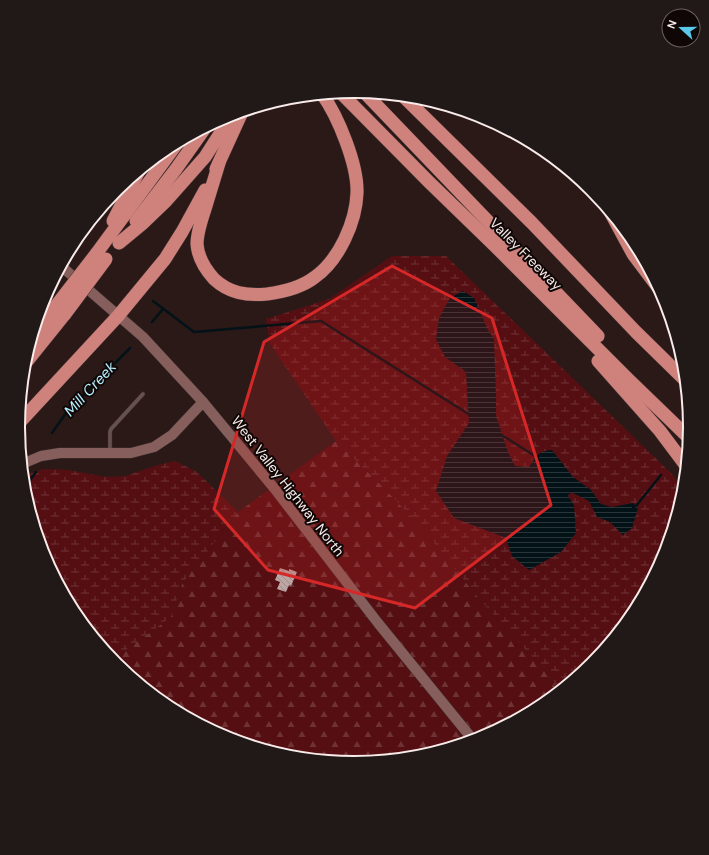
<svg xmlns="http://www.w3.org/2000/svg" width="709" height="855" font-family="'DM Sans',sans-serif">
<defs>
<pattern id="forest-firs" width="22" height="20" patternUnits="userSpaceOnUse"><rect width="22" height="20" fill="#550f12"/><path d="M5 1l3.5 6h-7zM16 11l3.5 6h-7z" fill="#6e3235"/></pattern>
<pattern id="wetland-marsh" width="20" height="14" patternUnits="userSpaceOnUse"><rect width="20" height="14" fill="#550f12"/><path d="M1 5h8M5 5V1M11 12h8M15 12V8" fill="none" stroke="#6e3235"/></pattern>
<pattern id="water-rules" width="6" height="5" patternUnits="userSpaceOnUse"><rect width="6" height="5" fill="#031217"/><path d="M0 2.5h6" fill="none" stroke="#283539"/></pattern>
<pattern id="building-back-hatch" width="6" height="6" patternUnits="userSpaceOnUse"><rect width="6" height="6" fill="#bda5a3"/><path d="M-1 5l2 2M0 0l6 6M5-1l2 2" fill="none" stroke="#a08d8c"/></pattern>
</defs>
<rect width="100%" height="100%" fill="#2b1918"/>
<path fill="url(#forest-firs)" d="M 336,441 L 386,490 L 421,527 L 481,601 L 544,670 L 559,692 L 541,707 L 483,738 L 420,758 L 354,764 L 289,757 L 226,738 L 167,707 L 116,665 L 112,660 L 171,617 L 182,584 L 238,512 Z"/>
<g fill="url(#wetland-marsh)">
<path d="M 392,256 L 446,256 L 674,476 L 684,496 L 665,556 L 634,615 L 592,666 L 559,692 L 544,670 L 481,601 L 421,527 L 386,490 L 336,441 L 270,344 L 266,319 L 329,299 Z"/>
<path d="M 175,461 L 197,472 L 238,512 L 182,584 L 171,617 L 112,660 L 75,614 L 44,556 L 24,493 L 23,476 L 44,469 L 68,470 L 106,477 L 125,476 L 158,465 Z"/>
</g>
<path fill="url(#water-rules)" d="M 463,291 L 474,298 L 488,330 L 494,339 L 496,396 L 496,416 L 508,452 L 515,466 L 529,467 C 535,456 539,451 552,450 L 573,477 L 591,490 L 601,504 L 612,507 L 633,503 L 638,508 L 632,528 L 623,535 L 610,522 L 597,517 L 589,501 L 571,492 L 568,496 L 574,505 L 576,533 L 561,552 L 529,570 L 512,556 L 506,538 L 454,518 L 436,491 L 447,456 L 469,423 L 466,372 L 445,357 L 436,339 L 439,318 L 450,298 Z"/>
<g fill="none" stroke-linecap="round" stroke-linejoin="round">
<g stroke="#031217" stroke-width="2.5">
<path d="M 153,301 L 194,332 L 321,321 L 470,415"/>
<path d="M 152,322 L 163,309"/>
<path d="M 52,433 L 66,413 L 130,348"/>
<path d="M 500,434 L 538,458"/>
<path d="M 24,488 L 36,472"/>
<path d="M 633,507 L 636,506 L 661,475"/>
</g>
</g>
<path fill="url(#building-back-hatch)" d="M 280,568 L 289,571 L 289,569 L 297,572 L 291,586 L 289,585 L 286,592 L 277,589 L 280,582 L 275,580 Z"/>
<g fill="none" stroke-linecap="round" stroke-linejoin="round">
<defs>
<path id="service" d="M 110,451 L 110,432 L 111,429 L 143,394"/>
<g id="secondary">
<path d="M 61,266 L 143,337 L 203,402 L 274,488 L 378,623 L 474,741"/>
<path d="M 22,464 L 41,456 L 60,453 L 131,453 L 154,447 L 172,435 L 203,402"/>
</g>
<g id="motorway">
<path d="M 340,92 L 429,182 L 494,245 L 628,379 L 690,439"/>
<path d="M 364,92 L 598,336"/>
<path d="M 403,96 L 532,223 L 636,332 L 687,382"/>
<path d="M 219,163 C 215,177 210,192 206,206 C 202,218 197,232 197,244 C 198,258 205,269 214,279 C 229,293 246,296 267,294 C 283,292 302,287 315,277 C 339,260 356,222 357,193 C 358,165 338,116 322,94"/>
<path d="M 216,169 L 242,112"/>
<path d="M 608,208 L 633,254 L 663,294"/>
<path d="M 113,221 L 139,171"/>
<path d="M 136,221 L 176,169 L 205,128"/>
<path d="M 119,243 L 142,224 L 166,201 L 205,157 L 232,115"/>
<path d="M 96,254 L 179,141"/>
<path d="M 33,335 L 55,307"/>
<path d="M 598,361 L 660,431 L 687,467"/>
<path d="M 24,365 L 65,314"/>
<path d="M 18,424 L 118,316 L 165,259 L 182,232 L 205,190"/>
</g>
</defs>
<use href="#service" stroke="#413332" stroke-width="4.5"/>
<use href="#secondary" stroke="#413332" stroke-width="11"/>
<use href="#motorway" stroke="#413332" stroke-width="14"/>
<use href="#service" stroke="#66514f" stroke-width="3.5"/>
<use href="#secondary" stroke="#865f5c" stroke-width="10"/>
<use href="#motorway" stroke="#cf817c" stroke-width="13"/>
<defs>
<g id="motorway-bridge">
<path d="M 55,307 L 96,254"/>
<path d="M 65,314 L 106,259"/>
</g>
</defs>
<use href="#motorway-bridge" stroke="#413332" stroke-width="14" stroke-linecap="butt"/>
<use href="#motorway-bridge" stroke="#cf817c" stroke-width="13"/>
</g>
<path fill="#d62828" fill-opacity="0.2" stroke="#d62828" stroke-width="3" stroke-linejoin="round" d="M 392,266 L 492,318 L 551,505 L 415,608 L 268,570 L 214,509 L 264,342 Z"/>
<g text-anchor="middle" stroke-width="4" stroke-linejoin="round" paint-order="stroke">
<g font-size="14" fill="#f8ebea" stroke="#0e0706">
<text transform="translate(526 254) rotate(45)" y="5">Valley Freeway</text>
<text transform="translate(288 486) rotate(52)" y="5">West Valley Highway North</text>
</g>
<g font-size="15" font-style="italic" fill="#b7eeff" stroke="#0e0706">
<text transform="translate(90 389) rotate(-47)" y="5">Mill Creek</text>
</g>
</g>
<path d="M0 0H709V855H0ZM25 427a329 329 0 1 1 658 0a329 329 0 1 1-658 0Z" fill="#211918" fill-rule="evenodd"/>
<path fill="none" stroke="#f8ebea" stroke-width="2" d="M25 427a329 329 0 1 1 658 0a329 329 0 1 1-658 0Z"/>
<g transform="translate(681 28) rotate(291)"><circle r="19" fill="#0e0706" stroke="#6c6261"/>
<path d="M0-3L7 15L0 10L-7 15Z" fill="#5ac8e6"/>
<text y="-6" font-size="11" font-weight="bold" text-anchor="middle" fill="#f8ebea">N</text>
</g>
</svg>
